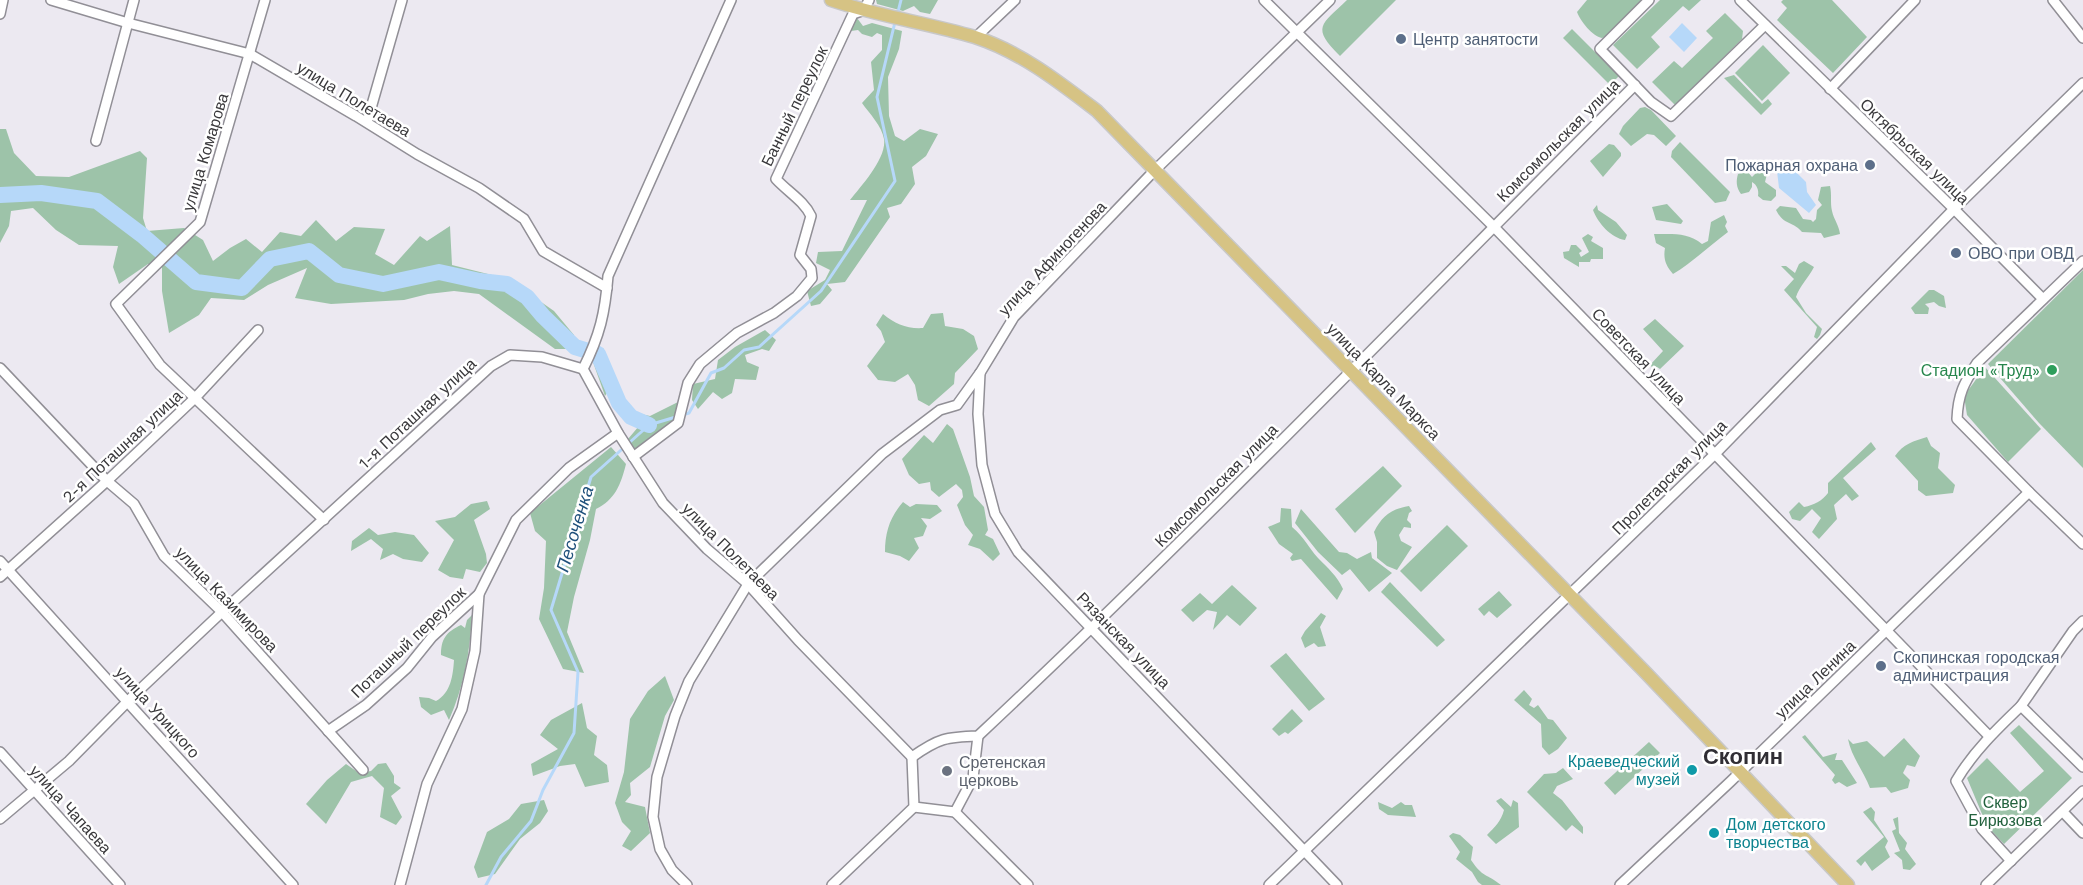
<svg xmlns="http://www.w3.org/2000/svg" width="2083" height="885" font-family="'Work Sans',sans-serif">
<rect width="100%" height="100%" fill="#ece9f1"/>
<g fill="#9dc3a9">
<path d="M 876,0 L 938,0 L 930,14 L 920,12 L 914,6 L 903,11 L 877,4 Z"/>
<path d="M 1347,0 L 1396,0 L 1340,56 C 1311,27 1321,25 1347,0 Z"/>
<path d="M 1587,0 L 1644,0 L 1609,35 L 1602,38 C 1592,36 1581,22 1577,12 Z"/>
<path d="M 1660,0 L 1701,0 L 1689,11 L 1683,6 L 1651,37 L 1660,47 L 1637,69 L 1613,45 Z"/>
<path d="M 1783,0 L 1832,0 L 1867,37 L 1833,73 L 1777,20 L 1787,8 L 1781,2 Z"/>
<path d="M 1725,13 L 1743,31 L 1742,39 L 1675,105 L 1652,82 L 1674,61 L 1682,68 L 1713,38 L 1706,31 Z"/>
<path d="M 848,15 L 857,18 L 863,26 L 872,23 L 902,31 L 899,49 L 888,77 L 889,116 L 895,136 L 904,141 L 920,129 L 938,134 L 926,156 L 912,167 L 915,184 L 901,204 L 887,208 L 890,217 L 845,282 L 827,284 L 832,290 L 820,304 L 811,306 L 807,291 L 825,280 L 830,270 L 816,263 L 818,252 L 842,251 L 867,200 L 850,200 C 861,186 887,158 884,139 C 882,126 869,113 862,103 L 874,90 L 871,62 L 882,50 L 882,35 L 877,33 L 872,37 L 862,34 L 858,30 L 851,31 L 845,20 Z"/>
<path d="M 1572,29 L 1619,76 L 1610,85 L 1563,38 Z"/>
<path d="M 1763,45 L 1790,73 L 1762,101 L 1735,73 Z"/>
<path d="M 1734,75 L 1762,104 L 1768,99 L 1772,104 L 1761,115 L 1724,78 Z"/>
<path d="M 1645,107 L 1651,110 L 1676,136 L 1666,146 L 1654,135 L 1647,134 L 1631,146 L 1619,134 L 1623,126 L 1640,108 Z"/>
<path d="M 0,129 L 6,129 L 14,153 L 36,176 L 69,177 L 140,151 L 147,158 L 143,218 L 147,231 L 184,228 L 203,240 L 213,261 L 230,248 L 246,239 L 262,252 L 280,232 L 301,236 L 316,220 L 336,241 L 354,227 L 385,229 L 375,254 L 394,265 L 420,236 L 427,241 L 450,226 L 452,265 L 508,279 L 554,311 L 574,335 L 566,349 L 555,349 L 479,294 L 454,291 L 428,294 L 404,300 L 331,304 L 295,298 L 307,268 L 268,285 L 244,300 L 211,298 L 199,315 L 169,333 L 162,291 L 162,267 L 148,264 L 119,284 L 113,267 L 118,246 L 79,245 L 56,230 L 33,208 L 11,211 L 9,226 L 0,243 Z"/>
<path d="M 1680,142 L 1730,192 L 1726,201 L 1715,203 L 1671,157 L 1672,151 Z"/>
<path d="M 1609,144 L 1614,145 L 1621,153 L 1621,156 L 1603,177 L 1590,161 Z"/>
<path d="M 1762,167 L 1767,174 L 1765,182 L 1776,190 L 1776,196 L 1771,201 L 1763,200 L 1758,196 C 1759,190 1757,185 1752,182 L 1752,187 L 1749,192 L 1741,194 C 1736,187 1736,181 1738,174 L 1747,171 L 1752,177 Z"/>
<path d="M 1830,186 C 1832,195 1830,203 1832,211 C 1834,220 1839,225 1840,234 L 1824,238 L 1821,233 L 1802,232 C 1793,221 1784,226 1776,210 L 1780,206 L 1796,208 L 1803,219 L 1811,220 L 1813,222 L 1816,219 L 1817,210 L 1822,205 L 1818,200 L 1821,187 Z"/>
<path d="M 1667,204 L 1683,221 L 1681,224 L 1656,220 L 1652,207 Z"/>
<path d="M 1597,205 L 1598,210 L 1616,222 L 1627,235 L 1625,240 C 1611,238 1598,223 1593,210 Z"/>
<path d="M 1724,215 L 1727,222 L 1725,226 L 1728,232 C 1709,246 1693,262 1673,274 C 1666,266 1663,259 1665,248 L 1656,243 L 1654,234 C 1672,234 1688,232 1702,244 L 1708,241 L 1711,222 Z"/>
<path d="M 1588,234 L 1593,237 L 1591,241 L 1603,248 L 1603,259 L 1591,259 L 1590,262 L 1579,262 L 1579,267 L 1564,258 L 1563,252 L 1569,251 L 1571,245 L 1576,245 L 1582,251 L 1579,253 L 1581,257 L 1589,252 L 1582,238 Z"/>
<path d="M 1804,261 L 1814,267 C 1809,277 1799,287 1796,297 L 1806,313 L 1822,329 L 1820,335 L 1817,339 L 1814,337 L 1817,327 L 1784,290 L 1794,279 L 1781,266 L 1786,266 L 1795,273 L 1799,264 Z"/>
<path d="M 2083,270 L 2083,468 L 2039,423 L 1988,364 Z"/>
<path d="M 1929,290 L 1934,290 L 1944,296 L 1946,308 L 1939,306 L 1934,302 L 1925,304 L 1929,308 L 1928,314 L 1915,314 L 1911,308 Z"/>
<path d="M 943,313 L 945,326 L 963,329 L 974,336 L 978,349 L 955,373 L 954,384 L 929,406 L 918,400 L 915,385 L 908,374 L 895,382 L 878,380 L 867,366 L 885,342 L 881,331 L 876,325 L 883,314 C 895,324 907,329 923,328 L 931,314 Z"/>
<path d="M 1655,319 L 1684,346 L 1660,369 L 1657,367 L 1654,369 L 1650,365 L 1663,351 L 1643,329 Z"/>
<path d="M 765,330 L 776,340 L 769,351 L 762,349 L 745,355 L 747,362 L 759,367 L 756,380 L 735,379 L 732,393 L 722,399 L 713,392 L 698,409 L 692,400 L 693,384 L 715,379 L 718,360 L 735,347 Z"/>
<path d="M 603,348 L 614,382 L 605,396 L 593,362 L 598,349 Z"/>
<path d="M 1985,367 L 2041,429 L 2008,462 L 1967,415 L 1964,396 Z"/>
<path d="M 620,394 L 632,412 L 650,416 L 678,402 L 682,425 L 674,433 L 657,432 L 635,449 L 628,439 L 639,426 L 629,423 L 612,400 Z"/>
<path d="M 947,424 L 953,429 L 970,477 L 974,496 L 984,507 L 988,530 L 985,535 L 993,539 L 1000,554 L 993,561 L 980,549 L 968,545 L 973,535 L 965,525 L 957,505 L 963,497 L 962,490 L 956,484 L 939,497 L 931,490 L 930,482 L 919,484 L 909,475 L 902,459 L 924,435 L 933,443 Z"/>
<path d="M 1927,437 L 1931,446 L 1940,453 L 1938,468 L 1955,485 L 1953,493 L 1926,496 L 1918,490 L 1918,481 L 1895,456 C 1903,444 1914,441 1927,437 Z"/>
<path d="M 1871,442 L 1876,449 L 1843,478 L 1859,496 L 1852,501 L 1846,494 L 1834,505 L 1837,519 L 1819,539 L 1812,532 L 1821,518 L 1812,509 L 1800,521 L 1792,519 L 1789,512 L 1799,502 L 1804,507 C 1814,505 1822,501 1828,493 L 1828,483 Z"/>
<path d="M 611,447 L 626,464 C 621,484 615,500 596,509 L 590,540 L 574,597 L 567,632 L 584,673 L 563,669 L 539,619 L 544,588 L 546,541 L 535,531 L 530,513 Z"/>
<path d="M 1383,466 L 1402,486 L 1355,533 L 1335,509 Z"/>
<path d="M 487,501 L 490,509 L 474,520 L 486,554 L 487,563 L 480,572 L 466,569 L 463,579 L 450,577 L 438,570 L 454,540 L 435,521 L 455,517 L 471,504 Z"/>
<path d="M 903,502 L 910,507 L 916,504 L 937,505 L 942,511 L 930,519 L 921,518 L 927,526 L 923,536 L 914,538 L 919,548 L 909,561 L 900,556 L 885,552 C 885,532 890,517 903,502 Z"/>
<path d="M 1409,506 L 1412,511 L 1409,513 L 1407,520 L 1411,524 L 1411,528 L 1404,527 L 1399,535 L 1401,541 L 1412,547 L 1397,570 L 1387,566 L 1377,558 L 1377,542 L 1374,532 C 1382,516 1391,509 1409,506 Z"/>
<path d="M 1281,508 L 1291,509 L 1292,527 C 1305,538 1308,547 1318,558 C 1328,568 1337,576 1343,589 L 1337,600 L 1301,559 L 1292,561 L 1290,558 L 1293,554 L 1279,544 L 1268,527 L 1280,522 Z"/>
<path d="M 1301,509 L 1339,552 L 1347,553 L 1357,559 L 1371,552 L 1372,558 L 1392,573 L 1369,592 L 1350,569 L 1342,575 L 1318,552 L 1295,523 Z"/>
<path d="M 1447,525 L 1468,546 L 1421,592 L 1400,571 Z"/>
<path d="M 369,528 L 378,535 L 395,532 L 414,535 L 429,553 L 422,562 L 403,559 L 393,554 L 380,560 L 383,549 L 371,539 L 351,551 L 352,541 Z"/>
<path d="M 1390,582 L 1445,640 L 1437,647 L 1381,592 Z"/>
<path d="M 1232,585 L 1257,608 L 1240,626 L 1227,615 L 1213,630 L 1217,612 L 1207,610 L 1193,622 L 1181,610 L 1200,593 L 1212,604 Z"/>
<path d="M 1499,591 L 1512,605 L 1497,618 L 1489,611 L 1484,616 L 1478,609 Z"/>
<path d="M 1321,613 L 1326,616 L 1320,627 L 1326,646 L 1318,647 L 1314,643 L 1305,648 L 1301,638 L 1305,631 Z"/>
<path d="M 472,615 C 470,652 464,686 449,720 L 444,710 L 431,715 L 421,707 L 419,697 L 429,698 L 436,701 C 451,693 453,675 454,660 L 441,655 C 441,639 446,632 461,625 L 465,628 L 467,620 Z"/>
<path d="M 1286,653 L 1325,699 L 1309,711 L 1270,666 Z"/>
<path d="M 665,676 L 674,700 L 665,716 L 650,767 L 630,783 L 631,795 L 625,802 L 645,807 L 650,833 L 631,851 L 622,846 L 631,831 L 622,822 L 615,803 L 624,772 L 630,719 L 648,691 Z"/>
<path d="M 1524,690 L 1532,699 L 1529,705 L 1534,708 L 1538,705 L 1548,719 L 1553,720 L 1567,738 L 1558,749 L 1549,755 L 1542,747 L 1541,724 L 1514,700 Z"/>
<path d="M 582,703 L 587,728 L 597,736 L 594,755 L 607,765 L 609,782 L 585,787 L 575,764 L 560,766 L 533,776 L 531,764 L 558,749 L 540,735 L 551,720 Z"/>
<path d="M 1292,709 L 1303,721 L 1288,734 L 1285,732 L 1279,736 L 1272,729 Z"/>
<path d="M 2019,725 L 2072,778 L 2004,844 L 1987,826 L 1967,778 L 1987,758 L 2020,792 L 2044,771 L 2010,733 Z"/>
<path d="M 1805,735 L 1823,757 L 1837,753 L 1835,760 L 1842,760 L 1857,783 L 1847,787 L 1839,782 L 1835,784 L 1832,780 L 1835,775 L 1802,737 Z"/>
<path d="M 1904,738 L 1920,756 L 1915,767 L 1907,765 L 1903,773 L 1910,780 L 1908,788 L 1891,793 L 1886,787 L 1870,788 C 1864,772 1851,756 1848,739 L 1853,744 L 1867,741 L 1884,757 Z"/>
<path d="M 1649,742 L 1660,753 L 1615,795 L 1604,783 Z"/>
<path d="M 386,763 L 394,776 L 394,783 L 401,788 L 391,796 L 402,817 L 396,825 L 380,817 L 384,788 L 372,776 L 351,782 L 326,824 L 306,804 L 327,780 L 346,764 L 359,773 L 371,771 L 378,764 Z"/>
<path d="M 1563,768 L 1573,779 L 1557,786 L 1553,793 L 1562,800 L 1583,827 L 1583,834 L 1572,825 L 1566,831 L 1527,792 L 1544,774 L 1556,773 Z"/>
<path d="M 1501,798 L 1511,807 L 1513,800 L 1518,803 L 1519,827 L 1496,844 L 1487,835 C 1495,827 1501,821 1504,810 L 1496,801 Z"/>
<path d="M 544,800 L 548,811 L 540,823 L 520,839 L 495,874 L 478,878 L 474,867 L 487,832 L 509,819 L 521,804 Z"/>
<path d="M 1378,802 L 1392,808 L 1401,802 L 1405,805 L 1412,805 L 1416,817 L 1388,815 L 1379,809 Z"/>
<path d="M 1871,807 L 1875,812 L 1874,820 L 1888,841 L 1885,847 L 1890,857 L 1872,871 L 1865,861 L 1861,866 L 1856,861 L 1884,837 L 1863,812 Z"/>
<path d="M 1898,817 L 1899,833 L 1907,843 L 1905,849 L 1916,864 L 1910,870 L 1903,869 L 1902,860 L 1894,853 L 1900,851 L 1892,831 L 1896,829 L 1893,819 Z"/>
<path d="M 1453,833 L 1460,835 L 1473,847 L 1471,860 C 1483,878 1486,873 1501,885 L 1482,885 L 1478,882 L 1472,872 L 1456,859 L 1460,852 L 1449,836 Z"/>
</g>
<g fill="#b6d8f9">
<path d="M 1682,23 L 1697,38 L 1684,52 L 1669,37 Z"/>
<path d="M 1792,168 L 1806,182 L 1807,192 L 1816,205 L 1809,213 L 1779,188 L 1777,171 Z"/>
</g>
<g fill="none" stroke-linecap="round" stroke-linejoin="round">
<g stroke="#b6d8f9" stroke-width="3">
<path d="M 897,16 L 901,0"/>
<path d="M 486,885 L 501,857 L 531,821 L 543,790 L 574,733 L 578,672 L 551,610 L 591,477 L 649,425 L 689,413 L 711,373 L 724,368 L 744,350 L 759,347 L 821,291 L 895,181 L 877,97 L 895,22"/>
</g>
<path stroke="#b6d8f9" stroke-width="16" d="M 0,195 L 41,193 L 97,201 L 142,235 L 196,282 L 242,288 L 270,259 L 309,251 L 339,275 L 383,284 L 439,272 L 480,281 L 507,284 L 527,297 L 543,316 L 575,347 L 598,354 L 619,403 L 631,417 L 649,425"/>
<defs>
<g id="minor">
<path d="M 51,0 L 128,23 L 250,54 L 356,116 L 417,154 L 479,188 L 524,219 L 543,251 L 607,288"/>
<path d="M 265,0 L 200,222 L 116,304 L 160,365 L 324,520"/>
<path d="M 1264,0 L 1493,226 L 1989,736"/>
<path d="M 1649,0 L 1600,49 L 1651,102 L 1671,116 L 1765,25"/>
<path d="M 1740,0 L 1954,209 L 2043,299"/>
<path d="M 2053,0 L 2083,38"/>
<path d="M 0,14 L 3,0"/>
<path d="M 976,37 L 1015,0"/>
<path d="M 1830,89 L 1915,0"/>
<path d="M 367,122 L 402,0"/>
<path d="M 96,141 L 134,0"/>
<path d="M 2083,261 L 1977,363 C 1964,383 1958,394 1957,419 L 2029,492 L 2083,544"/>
<path d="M 0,368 L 107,481 L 134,504 L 164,556 L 222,612 L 363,770"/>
<path d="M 583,369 L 618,433 L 663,503 L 707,549 L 748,584 L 798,640 L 912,757"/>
<path d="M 980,373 L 978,414 L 982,465 L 995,514 L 1018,552 L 1337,885"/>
<path d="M 633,457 L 678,423 L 688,383 L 700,364 L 737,333 L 774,313 L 797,296 L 812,278 L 811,269 L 800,255 L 811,216 C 804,201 788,192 776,179 L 853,14 L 864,10 L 869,0"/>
<path d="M 0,561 L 293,885"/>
<path d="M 0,577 L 107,481 L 195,398 L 258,330"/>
<path d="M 2021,706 L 2073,631 L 2083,621"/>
<path d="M 328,731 L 366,705 L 407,668 L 432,637 L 479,594"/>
<path d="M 0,752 L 120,885"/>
<path d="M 912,757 C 939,738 946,737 978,736 C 1203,525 1417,303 1635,85"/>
<path d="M 914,807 L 955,812"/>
<path d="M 955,812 L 1028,885"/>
<path d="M 955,812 L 973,778 L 978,736"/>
<path d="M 2063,812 L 2083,833"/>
<path d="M 0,819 L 69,761 L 134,695 L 222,612 L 491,366 L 510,355 L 542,357 L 583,369 C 600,335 605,313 608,276 L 731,0"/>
<path d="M 2011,861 L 1982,829 L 1956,781 C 1973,752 1997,729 2021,706 L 2083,767"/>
<path d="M 400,885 L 427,784 L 462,709 L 475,651 L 479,594 L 516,520 L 569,468 L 618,433"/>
<path d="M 687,885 L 672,870 L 660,849 L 653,817 L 657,777 L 675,716 L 689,681 L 748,584 L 882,454 L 940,410 L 957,405 L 980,373 L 1014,317 L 1154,171 L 1330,0"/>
<path d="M 832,885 L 914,807 L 912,757"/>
<path d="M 1269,885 L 1714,455 L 1954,209 L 2083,83"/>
<path d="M 1620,885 L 1730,782 L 2029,492"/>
<path d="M 1986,885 L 2083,791"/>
</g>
<path id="major" d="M 831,0 C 878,16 927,23 975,37 C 1021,52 1059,82 1097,111 L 1646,673 L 1848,885"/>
</defs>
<use href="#minor" stroke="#918f96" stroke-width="12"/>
<use href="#major" stroke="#c8c8c8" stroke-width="15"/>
<use href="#minor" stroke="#fff" stroke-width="9"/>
<use href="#major" stroke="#d6c384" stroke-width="12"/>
</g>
<g fill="#5c6f8a" stroke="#fff" stroke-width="2">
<circle cx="1401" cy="39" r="6"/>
<circle cx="1870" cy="165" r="6"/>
<circle cx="1956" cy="253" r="6"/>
<circle cx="1881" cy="666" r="6"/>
</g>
<circle fill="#2e9e5b" stroke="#fff" stroke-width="2" cx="2052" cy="370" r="6"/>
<g fill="#0f9aa8" stroke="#fff" stroke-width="2">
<circle cx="1692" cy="770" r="6"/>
<circle cx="1714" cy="833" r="6"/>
</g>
<circle fill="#6b7280" stroke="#fff" stroke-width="2" cx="947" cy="771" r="6"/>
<g text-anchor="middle" stroke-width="5" stroke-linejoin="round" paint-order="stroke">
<g font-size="16" fill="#4e5e75" stroke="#fff" text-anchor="start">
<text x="1413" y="45">Центр занятости</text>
<text x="1858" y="171" text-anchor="end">Пожарная охрана</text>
<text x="1968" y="259">ОВО при ОВД</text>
<text x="1893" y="663">Скопинская городская<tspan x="1893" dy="18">администрация</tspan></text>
</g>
<g font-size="16" fill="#3a393c" stroke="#fff">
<text transform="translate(354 99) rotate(31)" y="6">улица Полетаева</text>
<text transform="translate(794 106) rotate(-64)" y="6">Банный переулок</text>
<text transform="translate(1558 140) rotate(-45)" y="6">Комсомольская улица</text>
<text transform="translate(1915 151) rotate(44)" y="6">Октябрьская улица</text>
<text transform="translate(205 152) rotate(-73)" y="6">улица Комарова</text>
<text transform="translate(1052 258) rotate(-47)" y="6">улица Афиногенова</text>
<text transform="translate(1639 356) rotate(46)" y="6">Советская улица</text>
<text transform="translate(1384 381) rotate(46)" y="6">улица Карла Маркса</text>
<text transform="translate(417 413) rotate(-43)" y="6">1-я Поташная улица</text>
<text transform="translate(122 446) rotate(-43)" y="6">2-я Поташная улица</text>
<text transform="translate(1669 477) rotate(-45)" y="6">Пролетарская улица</text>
<text transform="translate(1216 485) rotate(-45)" y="6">Комсомольская улица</text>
<text transform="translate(731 551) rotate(45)" y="6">улица Полетаева</text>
<text transform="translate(227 599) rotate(46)" y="6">улица Казимирова</text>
<text transform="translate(1124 640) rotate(46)" y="6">Рязанская улица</text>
<text transform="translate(408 642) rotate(-44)" y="6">Поташный переулок</text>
<text transform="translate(1815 679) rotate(-44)" y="6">улица Ленина</text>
<text transform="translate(158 712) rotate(48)" y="6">улица Урицкого</text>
<text transform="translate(71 809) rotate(48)" y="6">улица Чапаева</text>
</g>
<g font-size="16" fill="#27864d" stroke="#fff" text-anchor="end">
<text x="2040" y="376">Стадион «Труд»</text>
</g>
<g font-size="16" fill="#0d838f" stroke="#fff" text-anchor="end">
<text x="1680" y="767">Краеведческий<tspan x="1680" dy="18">музей</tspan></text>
<text x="1726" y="830" text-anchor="start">Дом детского<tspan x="1726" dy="18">творчества</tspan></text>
</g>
<g font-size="16" fill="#5b616d" stroke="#fff" text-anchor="start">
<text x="959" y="768">Сретенская<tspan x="959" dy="18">церковь</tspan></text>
</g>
<g font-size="16" fill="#23623e" stroke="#fff">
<text x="2005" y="808">Сквер<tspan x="2005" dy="18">Бирюзова</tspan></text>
</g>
<g font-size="18" font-style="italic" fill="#20517c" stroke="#fff">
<text transform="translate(575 529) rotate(-73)" y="6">Песоченка</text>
</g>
<g font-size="22" font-weight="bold" fill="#302e34" stroke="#fff">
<text x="1743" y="764">Скопин</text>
</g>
</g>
</svg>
